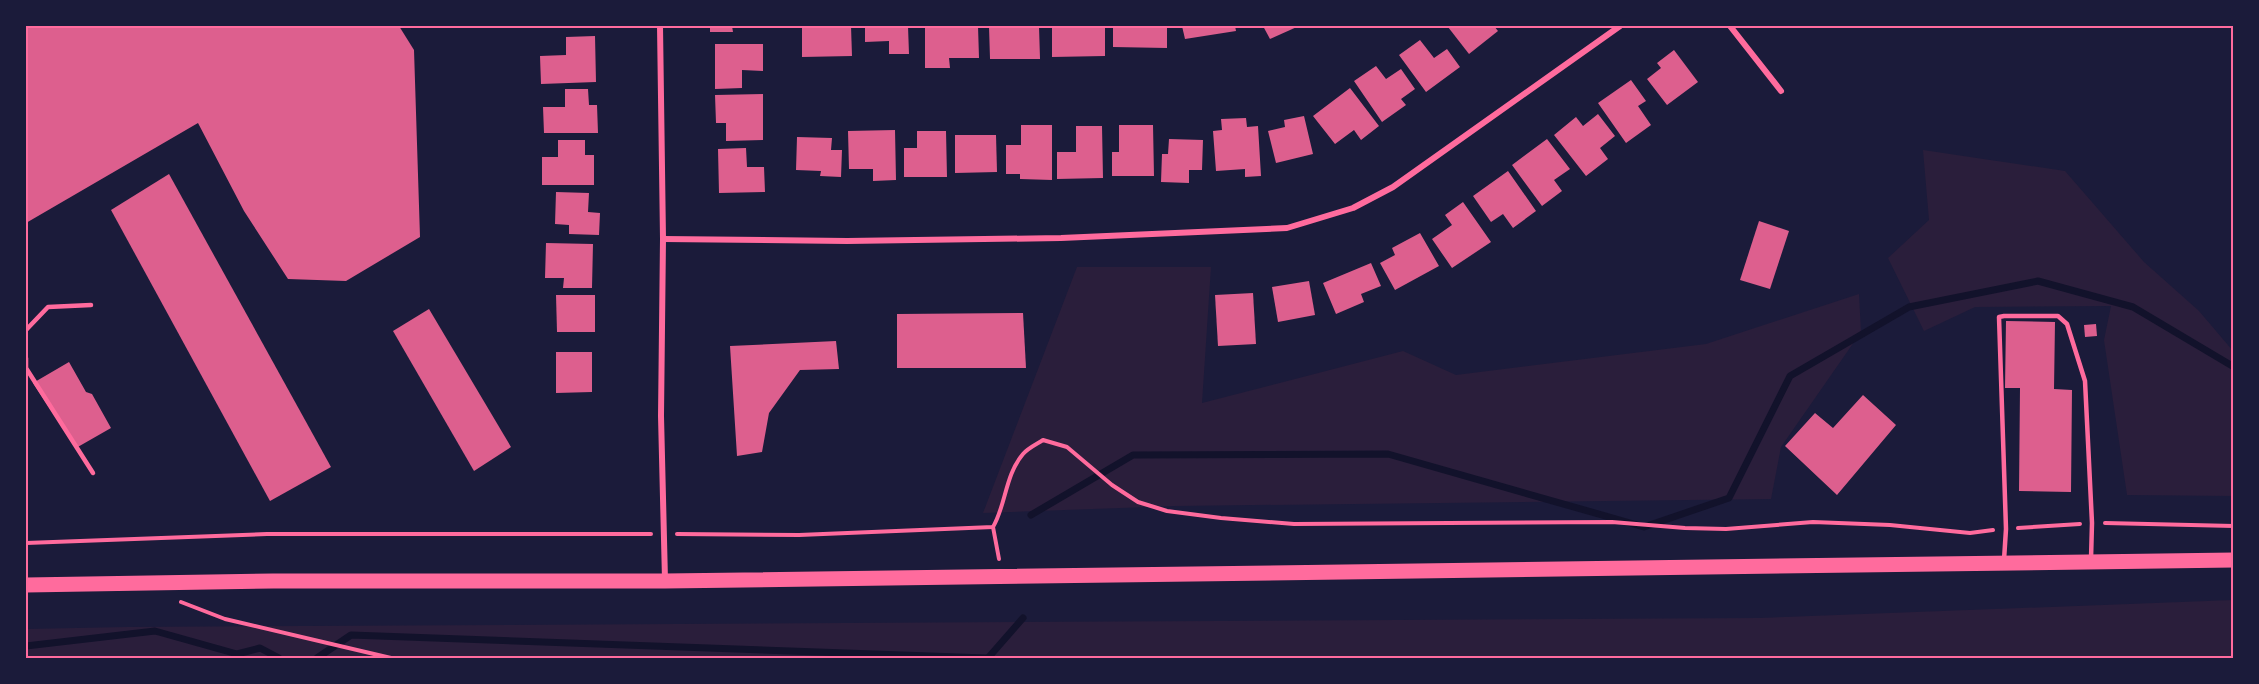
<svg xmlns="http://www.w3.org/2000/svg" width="2259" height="684" font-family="'Work Sans',sans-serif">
<rect width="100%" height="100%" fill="#1b1b3a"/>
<g fill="#2a1e3b">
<path d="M 1923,150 L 2065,171 L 2144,262 L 2199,311 L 2233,351 L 2233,496 L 2127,495 L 2104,340 L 2111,306 L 1975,307 L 1924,331 L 1888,258 L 1929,220 Z"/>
<path d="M 1077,267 L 1211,267 L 1202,403 L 1403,351 L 1456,375 L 1706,344 L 1859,294 L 1861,332 L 1781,447 L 1771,499 L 1175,506 L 983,513 Z"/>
<path d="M 2233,600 L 2234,658 L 26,658 L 26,629 L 127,627 L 1759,618 Z"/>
</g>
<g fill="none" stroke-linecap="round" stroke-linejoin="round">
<g stroke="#12122b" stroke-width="7">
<path d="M 1031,515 L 1133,455 L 1388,454 L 1644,527 L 1729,498 L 1790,376 L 1909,307 L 2038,281 L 2133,307 L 2234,367"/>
<path d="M 26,646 L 155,631 L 237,654 L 260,648 L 279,658"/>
<path d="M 317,658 L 351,635 L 986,658"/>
<path d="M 988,658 L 1023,618"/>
</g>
</g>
<g fill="#dd5f8e">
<path d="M 26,26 L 399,26 L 414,50 L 420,237 L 346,281 L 288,279 L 244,211 L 198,123 L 26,223 Z"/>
<path d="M 710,26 L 732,26 L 733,32 L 710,32 Z"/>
<path d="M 802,26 L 851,26 L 852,56 L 802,57 Z"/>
<path d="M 865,26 L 908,26 L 909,54 L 889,54 L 889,41 L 865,42 Z"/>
<path d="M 925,26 L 978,26 L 979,58 L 949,58 L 950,68 L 925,68 Z"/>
<path d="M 989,26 L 1039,26 L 1040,59 L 990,59 Z"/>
<path d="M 1052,26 L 1105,26 L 1105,56 L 1052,57 Z"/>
<path d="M 1113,26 L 1167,26 L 1167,48 L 1113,47 Z"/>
<path d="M 1182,26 L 1235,26 L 1236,31 L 1185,39 Z"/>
<path d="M 1263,26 L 1299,26 L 1270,39 Z"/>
<path d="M 1449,26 L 1494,26 L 1498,31 L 1469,54 L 1448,27 Z"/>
<path d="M 595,36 L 596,82 L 541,84 L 540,56 L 566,55 L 566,37 Z"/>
<path d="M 1420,40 L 1434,58 L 1447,49 L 1460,67 L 1426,92 L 1399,55 Z"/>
<path d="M 715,44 L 763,44 L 763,71 L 742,70 L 742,88 L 715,89 Z"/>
<path d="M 1674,50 L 1698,82 L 1667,105 L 1647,79 L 1661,68 L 1657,63 Z"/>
<path d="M 1376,66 L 1386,79 L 1401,69 L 1415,89 L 1401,99 L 1406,105 L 1382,122 L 1354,81 Z"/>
<path d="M 1631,80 L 1646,101 L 1638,106 L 1651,125 L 1626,143 L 1598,103 Z"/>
<path d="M 1350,88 L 1379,126 L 1361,140 L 1354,130 L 1335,144 L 1313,116 Z"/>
<path d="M 565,89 L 588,89 L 589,105 L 597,105 L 598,133 L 544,133 L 543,107 L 565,107 Z"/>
<path d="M 763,94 L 763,140 L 726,141 L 726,123 L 716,123 L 715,95 Z"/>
<path d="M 1598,114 L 1615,136 L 1600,148 L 1608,159 L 1586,176 L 1554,135 L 1576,117 L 1583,126 Z"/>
<path d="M 1304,116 L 1313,154 L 1276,163 L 1268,131 L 1285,127 L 1284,120 Z"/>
<path d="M 1246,118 L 1247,127 L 1258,126 L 1261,176 L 1245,177 L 1245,169 L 1216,171 L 1213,131 L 1222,130 L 1221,119 Z"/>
<path d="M 1021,125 L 1052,125 L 1052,180 L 1020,179 L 1020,174 L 1006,174 L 1006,145 L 1021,145 Z"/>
<path d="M 1119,125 L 1153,125 L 1154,176 L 1112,176 L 1112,152 L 1119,152 Z"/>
<path d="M 1076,126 L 1102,126 L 1103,178 L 1057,179 L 1057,152 L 1076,152 Z"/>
<path d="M 895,130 L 896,180 L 873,181 L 873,169 L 849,169 L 848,131 Z"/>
<path d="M 917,131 L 946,131 L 947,177 L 904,177 L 904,148 L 917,148 Z"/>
<path d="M 955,135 L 996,135 L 997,172 L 955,173 Z"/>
<path d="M 797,137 L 832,138 L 831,150 L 842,150 L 841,177 L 820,176 L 821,171 L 796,170 Z"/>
<path d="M 1169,139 L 1203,140 L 1202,170 L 1189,170 L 1189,183 L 1161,182 L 1162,154 L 1168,154 Z"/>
<path d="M 1547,139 L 1570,169 L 1554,180 L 1562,191 L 1542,206 L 1512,165 Z"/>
<path d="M 558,140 L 585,140 L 585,155 L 594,155 L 594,185 L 542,185 L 542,157 L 558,157 Z"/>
<path d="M 746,148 L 747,167 L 764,167 L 765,192 L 719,193 L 718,149 Z"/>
<path d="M 1508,171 L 1536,211 L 1513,228 L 1503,214 L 1491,222 L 1473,196 Z"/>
<path d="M 169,174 L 331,467 L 270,501 L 111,210 Z"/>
<path d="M 556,192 L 589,193 L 588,212 L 600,213 L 599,235 L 569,234 L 569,225 L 555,224 Z"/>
<path d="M 1463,202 L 1491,242 L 1452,268 L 1432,239 L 1452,225 L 1445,215 Z"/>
<path d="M 1759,221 L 1789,231 L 1770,289 L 1740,280 Z"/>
<path d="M 1420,233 L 1439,266 L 1395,290 L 1380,263 L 1395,255 L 1392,248 Z"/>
<path d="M 546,243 L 593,244 L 592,288 L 563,288 L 564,278 L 545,278 Z"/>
<path d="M 1371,263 L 1381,286 L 1361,294 L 1364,302 L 1336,314 L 1323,283 Z"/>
<path d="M 1309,281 L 1315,315 L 1278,322 L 1272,287 Z"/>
<path d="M 1253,293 L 1256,344 L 1218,346 L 1215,295 Z"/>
<path d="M 556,295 L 595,295 L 595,332 L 557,332 Z"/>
<path d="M 429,309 L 511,447 L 474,471 L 393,331 Z"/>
<path d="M 1023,313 L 1026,368 L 897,368 L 897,314 Z"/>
<path d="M 2006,321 L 2055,322 L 2054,389 L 2072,390 L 2071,492 L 2019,491 L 2020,388 L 2005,388 Z"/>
<path d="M 2096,324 L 2097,336 L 2085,337 L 2084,325 Z"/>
<path d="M 836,341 L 839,369 L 800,370 L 769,413 L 762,452 L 737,456 L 730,346 Z"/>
<path d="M 556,352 L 592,352 L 592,392 L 556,393 Z"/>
<path d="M 69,362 L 86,392 L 92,394 L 111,428 L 76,448 L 33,383 Z"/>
<path d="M 1863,395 L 1896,425 L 1837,495 L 1785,446 L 1815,413 L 1833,428 Z"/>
</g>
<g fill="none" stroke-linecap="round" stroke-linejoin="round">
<g stroke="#ff6b9d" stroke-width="4">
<path d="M 2105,523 L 2234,526"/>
<path d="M 993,527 L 999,559"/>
<path d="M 2018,528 L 2080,524"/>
<path d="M 677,534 L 799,535 L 993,527 C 1006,505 1005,475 1023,454 C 1028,448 1037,444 1043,440 L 1067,447 L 1112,485 L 1138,502 L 1167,511 L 1221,518 L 1294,524 L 1612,522 L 1685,528 L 1726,529 L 1813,522 L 1890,525 L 1970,533 L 1993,530"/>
<path d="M 26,543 L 267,534 L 651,534"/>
<path d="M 181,602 L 225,619 L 391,658"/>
</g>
<g stroke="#ff6b9d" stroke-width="4.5">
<path d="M 26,330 L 48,307 L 91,305"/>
<path d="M 26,358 L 26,368 L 93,473"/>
<path d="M 2004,560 L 2006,529 L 1999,317 L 2004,316 L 2058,316 L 2067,324 L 2085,381 L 2092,523 L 2091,559"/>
</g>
<g stroke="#ff6b9d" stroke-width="6">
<path d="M 660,26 L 663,239 L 661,416 L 665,580"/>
<path d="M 1730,26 L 1781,91"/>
<path d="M 663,239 L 847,241 L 1061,238 L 1287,228 L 1353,208 L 1393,187 L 1620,26"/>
</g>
<path stroke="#ff6b9d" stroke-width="15" d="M 26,585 L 273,581 L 665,581 L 2234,560"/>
</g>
<rect width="2259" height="684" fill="none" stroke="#1b1b3a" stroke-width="54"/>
<rect x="27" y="27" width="2205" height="630" fill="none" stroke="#ff6b9d" stroke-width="2"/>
</svg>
